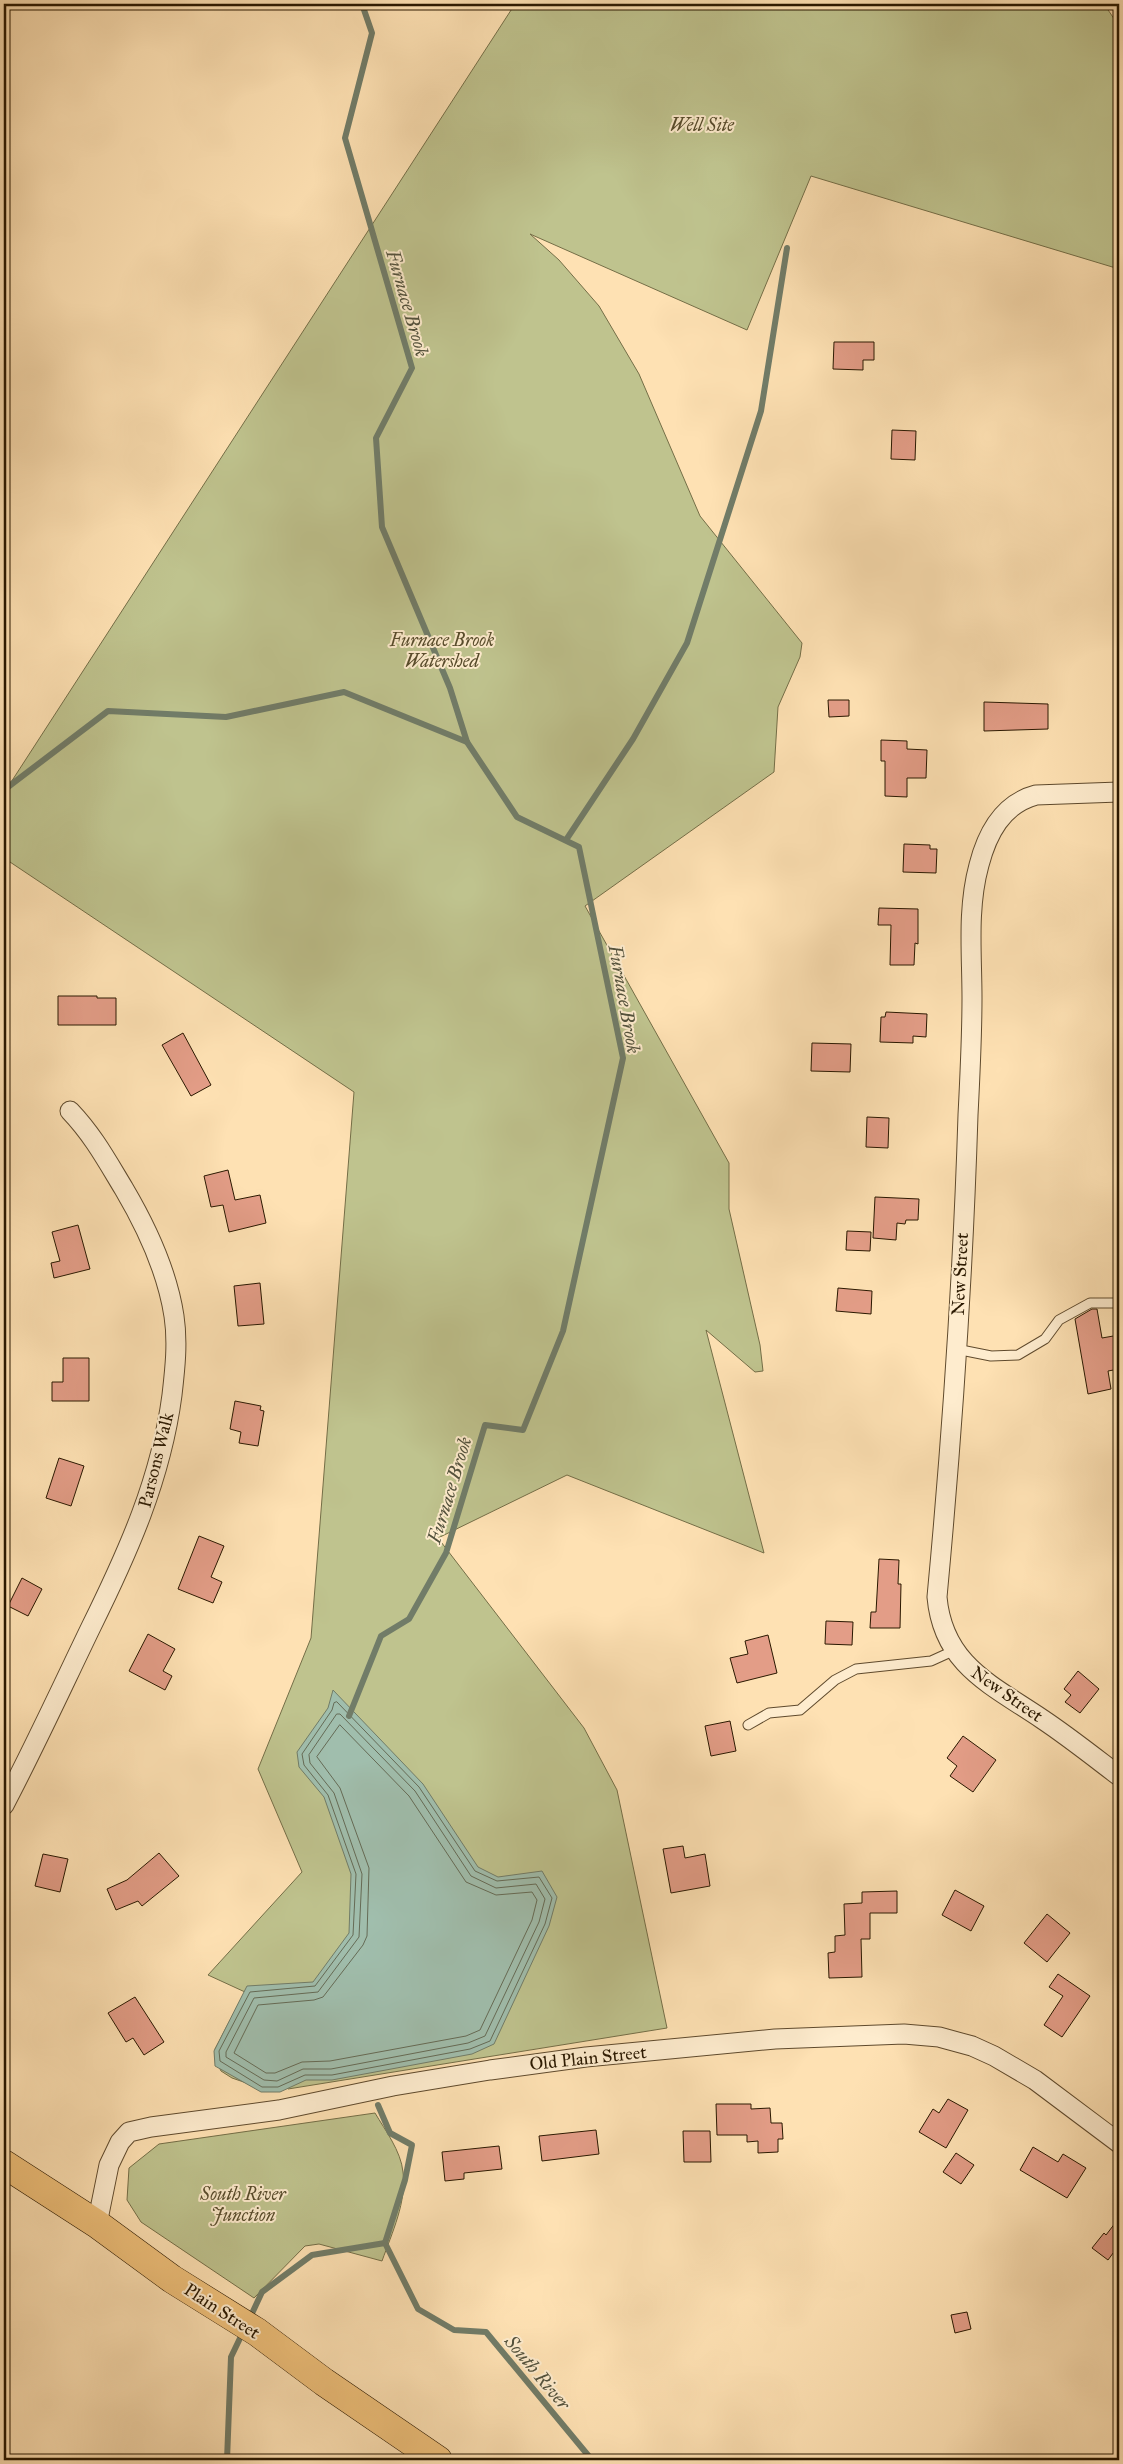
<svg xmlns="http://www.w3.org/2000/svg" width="1123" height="2464" font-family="'IM FELL Great Primer',serif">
<rect width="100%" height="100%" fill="#fee1b3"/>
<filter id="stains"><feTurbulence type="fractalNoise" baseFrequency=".004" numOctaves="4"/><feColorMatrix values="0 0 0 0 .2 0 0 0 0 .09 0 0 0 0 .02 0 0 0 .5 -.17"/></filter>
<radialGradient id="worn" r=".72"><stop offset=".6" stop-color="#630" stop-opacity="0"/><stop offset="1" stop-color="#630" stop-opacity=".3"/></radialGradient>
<g fill="#bfc38e" stroke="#746e47">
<path d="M 515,4 L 1104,4 L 1119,26 L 1119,269 L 811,176 L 747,330 L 530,234 L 559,260 L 599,306 L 639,374 L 700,516 L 802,643 L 800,657 L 778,707 L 774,772 L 585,906 L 729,1163 L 729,1209 L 760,1345 L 763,1371 L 755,1372 L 706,1330 L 764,1553 L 567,1475 L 438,1538 L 584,1728 L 617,1790 L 667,2028 L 288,2089 L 283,2082 L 258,2087 L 232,2078 L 221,2071 L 215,2059 L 215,2049 L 245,1992 L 208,1975 L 302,1872 L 258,1769 L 311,1638 L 354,1092 L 4,858 L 4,793 Z"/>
<path d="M 375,2113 C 385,2130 401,2151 403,2172 C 407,2201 392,2233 382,2261 L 319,2244 L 305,2246 L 254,2298 L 141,2222 L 127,2200 L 129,2168 L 159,2144 Z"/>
</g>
<path fill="#a0bead" stroke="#717c68" d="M 333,1690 L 423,1784 L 478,1867 L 498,1877 L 542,1871 L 557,1897 L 549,1926 L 494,2044 L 472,2054 L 332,2080 L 306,2080 L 280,2092 L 261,2092 L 215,2066 L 214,2051 L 247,1986 L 313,1982 L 349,1933 L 351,1874 L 324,1797 L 299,1767 L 297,1752 L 328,1708 Z"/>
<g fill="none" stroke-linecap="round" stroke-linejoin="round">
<g stroke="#656b56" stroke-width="1">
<path d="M 337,1702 L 419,1787 L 475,1871 L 497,1881 L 539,1877 L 552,1898 L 545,1924 L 490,2041 L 470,2049 L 332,2075 L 305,2075 L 278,2087 L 262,2087 L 220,2061 L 219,2051 L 250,1992 L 315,1986 L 353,1935 L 356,1874 L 328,1795 L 304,1765 L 302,1754 L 332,1710 L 334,1703 Z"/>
<path d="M 337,1714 L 340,1714 L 415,1791 L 471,1876 L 496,1888 L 536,1884 L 545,1899 L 539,1922 L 485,2036 L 468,2043 L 331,2069 L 303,2069 L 277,2081 L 264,2080 L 226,2057 L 226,2052 L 254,1998 L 318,1992 L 359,1937 L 362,1874 L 334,1793 L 310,1763 L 309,1755 Z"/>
<path d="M 340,1725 L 409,1796 L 466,1882 L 496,1895 L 532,1892 L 537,1900 L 532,1920 L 480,2030 L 466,2036 L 330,2061 L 302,2062 L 275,2073 L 266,2073 L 234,2053 L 258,2005 L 314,2000 L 323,1997 L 363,1945 L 367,1936 L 369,1868 L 340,1788 L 317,1757 Z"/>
</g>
<g stroke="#717c68" stroke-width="6">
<path d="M 4,790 L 108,711 L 226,717 L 344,692 L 467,742"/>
<path d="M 566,840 L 633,739 L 687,643 L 761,411 L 787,248"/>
<path d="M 349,1716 L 381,1636 L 409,1619 L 446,1553 L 485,1425 L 523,1430 L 563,1331 L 623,1058 L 579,847 L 517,817 L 467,742 L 450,688 L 382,527 L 376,438 L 412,368 L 345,138 L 372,33 L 362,4"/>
<path d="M 378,2105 L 390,2133 L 412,2145 L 405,2180 L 385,2243"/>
<path d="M 249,2320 L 262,2292 L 312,2255 L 385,2243 L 418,2309 L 454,2330 L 486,2332 L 592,2460"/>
<path d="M 227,2460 L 231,2357 L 243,2332"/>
</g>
</g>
<g fill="#e39d87" stroke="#2a1800">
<path d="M 834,342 L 874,342 L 874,360 L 863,360 L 863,370 L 833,369 Z"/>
<path d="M 892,430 L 916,431 L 915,460 L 891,459 Z"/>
<path d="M 828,700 L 849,700 L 849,716 L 829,717 Z"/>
<path d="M 984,702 L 1048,704 L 1048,729 L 984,731 Z"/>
<path d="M 881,740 L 907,741 L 907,749 L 927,750 L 926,778 L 907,778 L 907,797 L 885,796 L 885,761 L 881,761 Z"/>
<path d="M 904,844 L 930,845 L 930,849 L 937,849 L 936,873 L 903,872 Z"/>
<path d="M 879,908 L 918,909 L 918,944 L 915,943 L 914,965 L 890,965 L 891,925 L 878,925 Z"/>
<path d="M 58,996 L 97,996 L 97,998 L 116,998 L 116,1025 L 58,1025 Z"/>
<path d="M 886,1012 L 927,1014 L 926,1037 L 913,1036 L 913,1043 L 880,1042 L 881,1017 L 885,1017 Z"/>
<path d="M 183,1033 L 211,1085 L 191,1096 L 162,1045 Z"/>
<path d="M 812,1043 L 851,1044 L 850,1072 L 811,1071 Z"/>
<path d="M 867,1117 L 889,1118 L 888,1148 L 866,1147 Z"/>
<path d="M 228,1170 L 235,1200 L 260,1195 L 266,1223 L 229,1232 L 223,1205 L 211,1207 L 204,1176 Z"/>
<path d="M 875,1197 L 919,1199 L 918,1220 L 906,1220 L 905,1224 L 897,1223 L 896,1240 L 873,1238 Z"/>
<path d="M 78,1225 L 90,1269 L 54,1278 L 51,1263 L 60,1261 L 52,1232 Z"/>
<path d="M 847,1231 L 871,1232 L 870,1251 L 846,1250 Z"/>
<path d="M 260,1283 L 264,1324 L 238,1326 L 234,1286 Z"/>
<path d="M 838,1288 L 872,1291 L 871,1314 L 836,1311 Z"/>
<path d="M 1092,1309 L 1097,1309 L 1102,1338 L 1119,1335 L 1119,1369 L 1108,1371 L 1111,1389 L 1088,1394 L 1075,1319 Z"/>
<path d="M 63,1358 L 89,1358 L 89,1401 L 52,1401 L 52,1382 L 63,1382 Z"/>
<path d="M 235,1401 L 261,1406 L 260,1410 L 264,1411 L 258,1446 L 239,1443 L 241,1432 L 230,1429 Z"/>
<path d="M 59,1458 L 84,1466 L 71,1506 L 46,1498 Z"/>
<path d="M 199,1536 L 224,1546 L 211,1577 L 222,1582 L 213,1603 L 178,1589 Z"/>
<path d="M 879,1559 L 899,1560 L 898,1584 L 901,1584 L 900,1628 L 870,1628 L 871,1612 L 876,1612 Z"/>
<path d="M 22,1578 L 42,1589 L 28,1616 L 8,1606 Z"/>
<path d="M 826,1621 L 853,1622 L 852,1645 L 825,1644 Z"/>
<path d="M 148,1634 L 175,1649 L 163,1671 L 172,1676 L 165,1690 L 129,1671 Z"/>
<path d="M 768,1635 L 777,1673 L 737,1683 L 730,1658 L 748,1654 L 745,1641 Z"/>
<path d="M 1078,1671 L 1099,1689 L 1080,1713 L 1065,1702 L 1071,1695 L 1064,1689 Z"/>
<path d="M 730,1721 L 736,1751 L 711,1756 L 705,1726 Z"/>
<path d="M 963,1736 L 996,1760 L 973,1792 L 950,1776 L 957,1766 L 947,1758 Z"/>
<path d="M 683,1846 L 685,1858 L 705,1854 L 710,1886 L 671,1893 L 663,1849 Z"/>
<path d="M 159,1853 L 179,1876 L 142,1906 L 138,1901 L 116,1910 L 107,1889 L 127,1880 Z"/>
<path d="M 43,1854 L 68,1859 L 60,1892 L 35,1886 Z"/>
<path d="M 955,1890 L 984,1906 L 971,1931 L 942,1915 Z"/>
<path d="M 897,1891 L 897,1913 L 870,1913 L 870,1939 L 861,1939 L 862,1977 L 829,1978 L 828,1953 L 835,1952 L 835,1936 L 845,1935 L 844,1904 L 862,1903 L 862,1892 Z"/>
<path d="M 1047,1914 L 1070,1933 L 1047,1962 L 1024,1943 Z"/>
<path d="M 1058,1974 L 1090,1996 L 1062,2037 L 1044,2025 L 1063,1996 L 1049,1987 Z"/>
<path d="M 135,1997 L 164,2042 L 144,2055 L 133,2038 L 126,2042 L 108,2013 Z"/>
<path d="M 948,2099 L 968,2110 L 946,2148 L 919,2132 L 933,2109 L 939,2113 Z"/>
<path d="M 716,2104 L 751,2104 L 751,2109 L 770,2108 L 771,2123 L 782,2123 L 783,2139 L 778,2139 L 778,2152 L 758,2153 L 758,2141 L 747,2142 L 747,2135 L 717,2135 Z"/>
<path d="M 596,2130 L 599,2154 L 542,2161 L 539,2136 Z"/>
<path d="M 683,2131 L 710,2131 L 711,2162 L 684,2162 Z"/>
<path d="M 499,2146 L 502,2169 L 464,2173 L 464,2179 L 445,2181 L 442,2152 Z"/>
<path d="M 1033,2147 L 1058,2162 L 1063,2154 L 1086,2168 L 1067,2198 L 1020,2170 Z"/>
<path d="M 956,2153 L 974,2165 L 961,2184 L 943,2172 Z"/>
<path d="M 1119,2218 L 1119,2245 L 1108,2260 L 1092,2248 L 1104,2233 L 1106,2235 Z"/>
<path d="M 967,2312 L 971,2329 L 955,2333 L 951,2315 Z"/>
</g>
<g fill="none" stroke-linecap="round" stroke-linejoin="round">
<defs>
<g id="lane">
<path d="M 956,1349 L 991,1356 L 1018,1355 L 1045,1339 L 1059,1320 L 1090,1303 L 1119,1303"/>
<path d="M 748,1725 L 769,1713 L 800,1710 L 835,1680 L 856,1669 L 931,1661 L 953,1651"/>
</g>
<g id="street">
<path d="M 1119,792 L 1036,795 C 1002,804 987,834 979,865 C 967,909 972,954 972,998 C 972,1037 970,1076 968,1115 C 963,1276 952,1437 937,1597 C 943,1665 992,1685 1042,1719 C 1069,1737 1094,1757 1119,1776"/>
<path d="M 4,1805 C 35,1746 62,1687 91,1627 C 128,1552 161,1479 172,1395 C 175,1369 178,1342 174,1316 C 167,1270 147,1228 124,1189 C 107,1161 93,1135 70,1111"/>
<path d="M 97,2224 L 109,2165 L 120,2142 L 129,2132 L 151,2127 L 279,2110 L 393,2086 L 490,2070 L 586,2057 L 775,2039 L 904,2034 L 939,2037 L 972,2046 L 994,2056 L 1035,2080 L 1119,2143"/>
</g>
<path id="primary" d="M 4,2164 L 97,2224 L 172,2279 L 257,2332 L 324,2382 L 438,2460"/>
</defs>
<use href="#lane" stroke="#5f4a2d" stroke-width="11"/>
<use href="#street" stroke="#5f4a2d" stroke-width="21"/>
<use href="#primary" stroke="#2a1800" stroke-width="29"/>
<use href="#lane" stroke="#feecce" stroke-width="9"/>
<use href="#street" stroke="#feecce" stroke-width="19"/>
<use href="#primary" stroke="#efc07a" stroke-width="28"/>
</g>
<g text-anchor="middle" stroke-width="4" stroke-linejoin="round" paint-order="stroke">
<g font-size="18" font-style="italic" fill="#574b2b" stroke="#feecce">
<text x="702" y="131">Well Site</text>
<text x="442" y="646">Furnace Brook<tspan x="442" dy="21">Watershed</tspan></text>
<text x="243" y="2200">South River<tspan x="243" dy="21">Junction</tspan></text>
</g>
<g font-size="18" fill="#2a1800" stroke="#feecce">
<text transform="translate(960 1274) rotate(-87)" y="6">New Street</text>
<text transform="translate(156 1460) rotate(-76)" y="6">Parsons Walk</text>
<text transform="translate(1007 1694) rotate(35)" y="6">New Street</text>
<text transform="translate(588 2058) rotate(-6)" y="6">Old Plain Street</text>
<text transform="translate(222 2311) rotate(33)" y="6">Plain Street</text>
</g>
<g font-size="19" font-style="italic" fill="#53523d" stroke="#feecce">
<text transform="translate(408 303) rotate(74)" y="7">Furnace Brook</text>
<text transform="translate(625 999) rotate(80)" y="7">Furnace Brook</text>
<text transform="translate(449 1490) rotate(-73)" y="7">Furnace Brook</text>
<text transform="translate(538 2372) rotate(50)" y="7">South River</text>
</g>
</g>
<rect width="1123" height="2464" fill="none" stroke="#fee1b3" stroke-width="20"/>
<rect x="5" y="5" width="1113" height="2454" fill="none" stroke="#2a1800" stroke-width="2.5"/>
<rect x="10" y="10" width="1103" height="2444" fill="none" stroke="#2a1800"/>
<rect width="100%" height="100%" filter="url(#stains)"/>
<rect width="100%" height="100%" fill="url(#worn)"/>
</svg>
